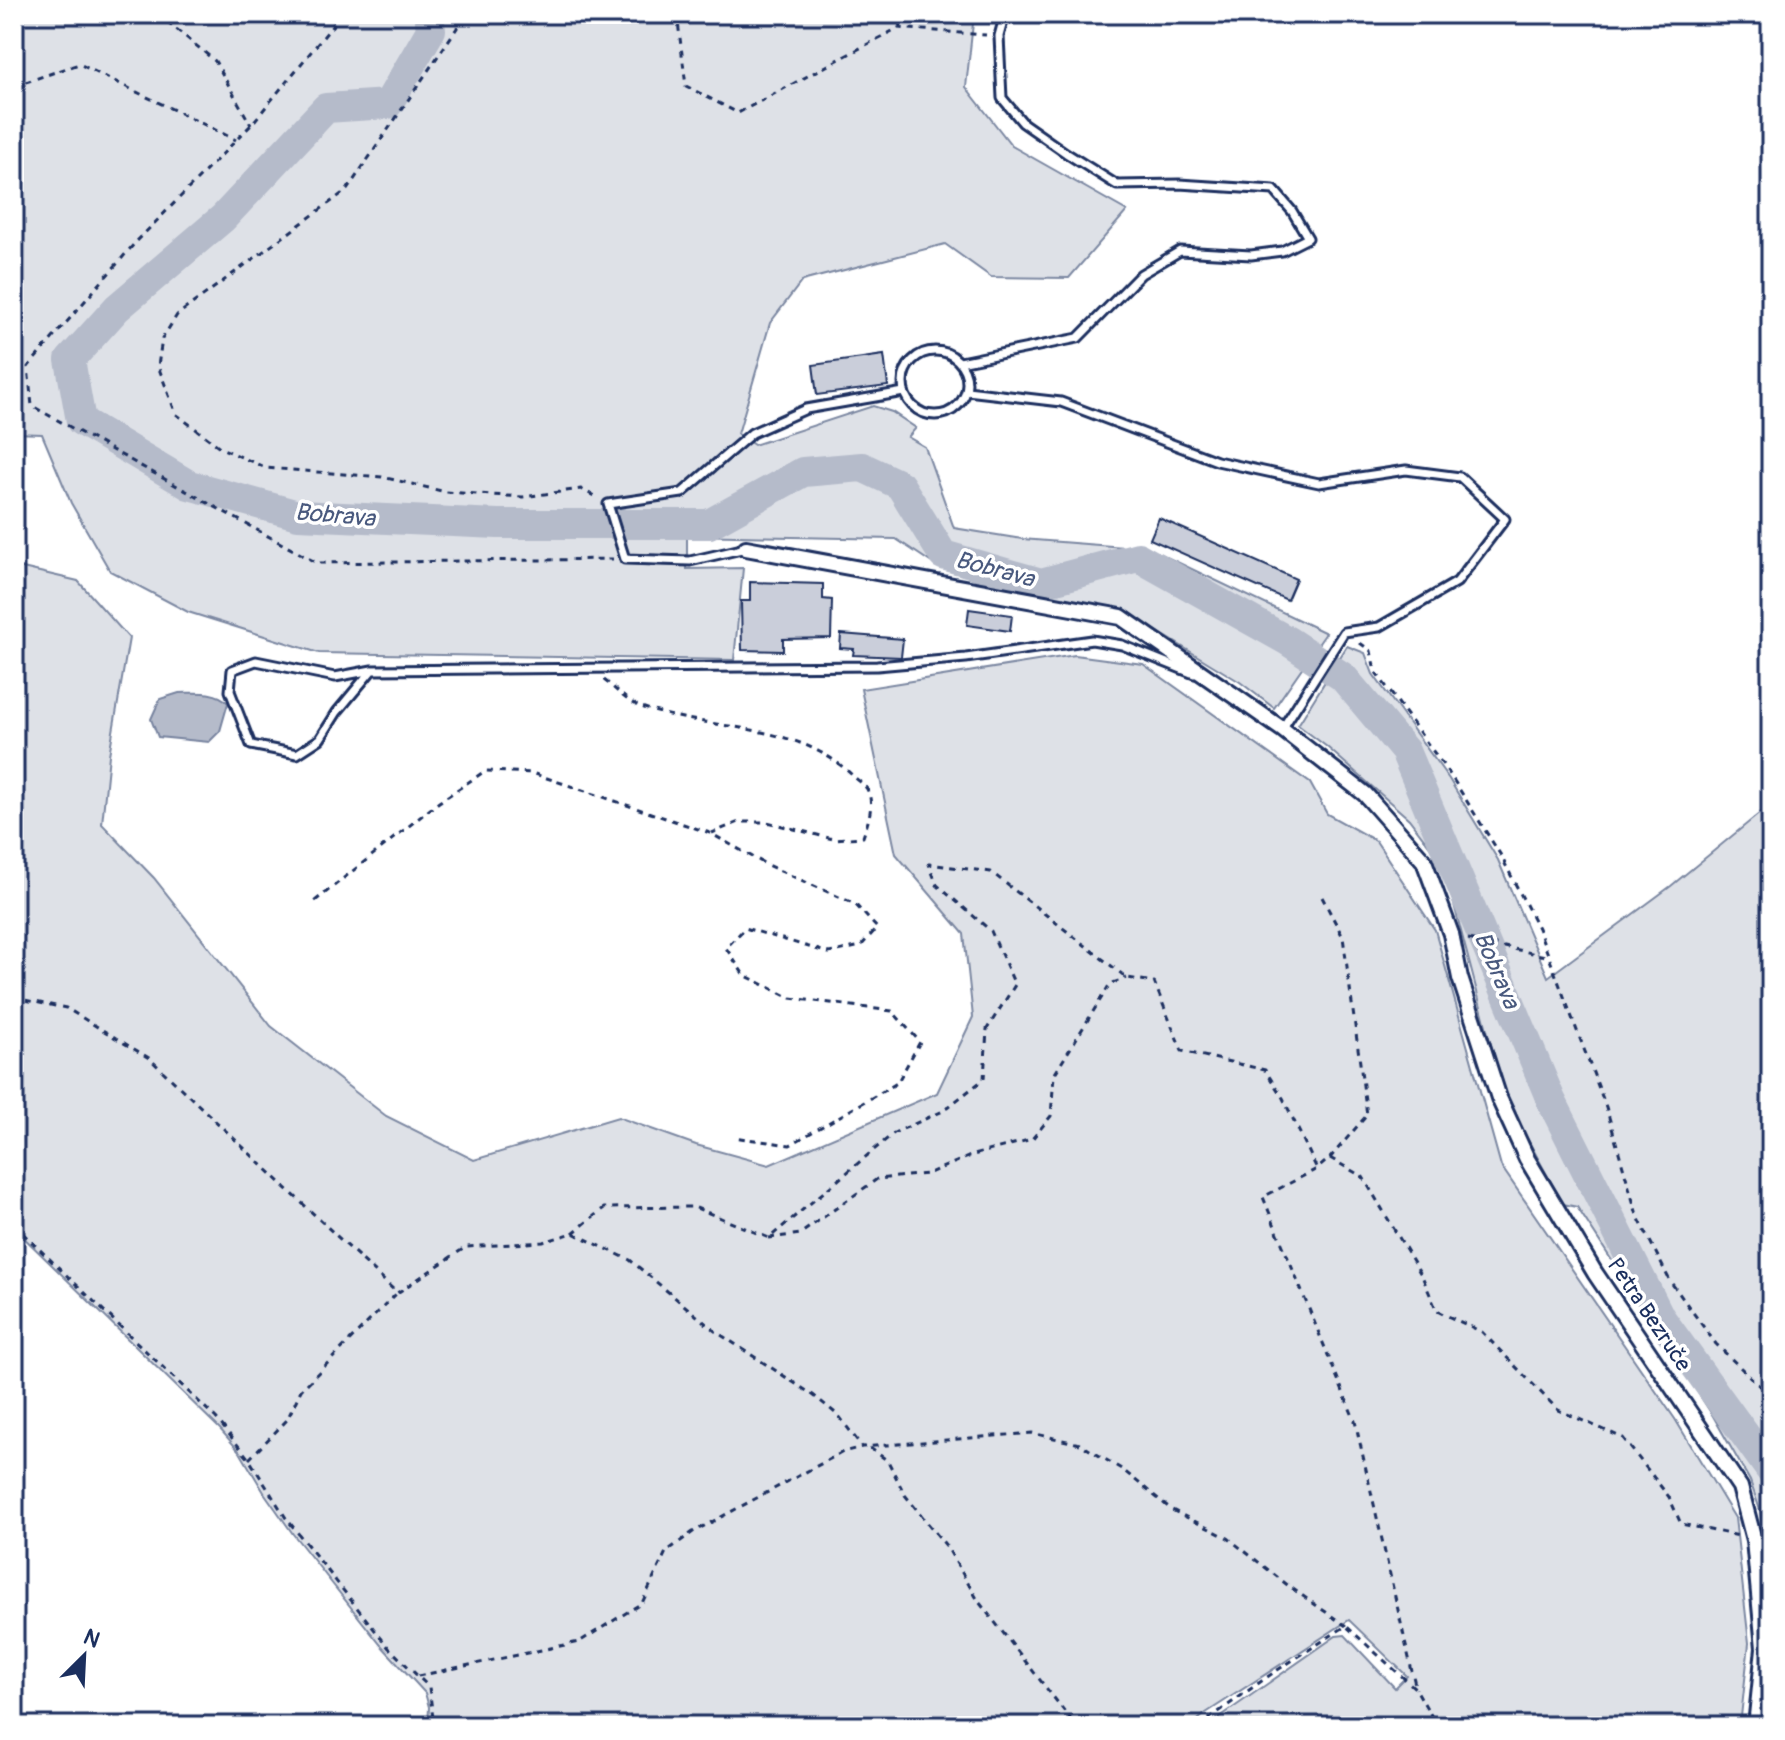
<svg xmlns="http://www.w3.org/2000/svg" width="1785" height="1740" font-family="Pangolin,sans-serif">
<rect width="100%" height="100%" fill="#fff"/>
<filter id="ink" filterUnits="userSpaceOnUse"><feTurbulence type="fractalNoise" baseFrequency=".0125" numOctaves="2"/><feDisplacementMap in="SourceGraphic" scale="16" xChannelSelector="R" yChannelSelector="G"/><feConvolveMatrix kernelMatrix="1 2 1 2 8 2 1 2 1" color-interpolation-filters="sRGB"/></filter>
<g filter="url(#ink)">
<g fill="#dee1e7" stroke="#7c88a2" stroke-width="2">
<path d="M 14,14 L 974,14 L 966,87 L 1012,146 L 1127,211 L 1069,278 L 991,277 L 945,244 L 802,281 L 770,323 L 738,434 L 754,445 L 873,406 L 892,412 L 916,428 L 908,437 L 925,447 L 954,528 L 1022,539 L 1150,549 L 1326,633 L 1274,708 L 1240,682 L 1119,608 L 1024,594 L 938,567 L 896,539 L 687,535 L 687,569 L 743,568 L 734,660 L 319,653 L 188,612 L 110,571 L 71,503 L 42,434 L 14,433 Z"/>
<path d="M 14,566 L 78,581 L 129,638 L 109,755 L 102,824 L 154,878 L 271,1026 L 386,1116 L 474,1160 L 618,1117 L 696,1145 L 769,1165 L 937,1093 L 973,1017 L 964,934 L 896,854 L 861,689 L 1075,655 L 1143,664 L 1310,783 L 1327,814 L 1376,841 L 1435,930 L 1501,1166 L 1675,1419 L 1735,1518 L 1749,1643 L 1740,1726 L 1207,1726 L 1336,1636 L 1345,1635 L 1395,1688 L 1407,1676 L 1349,1620 L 1206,1713 L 1191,1726 L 428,1726 L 429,1707 L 425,1693 L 380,1644 L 293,1534 L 265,1494 L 240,1452 L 220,1429 L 14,1228 Z"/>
<path d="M 1347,646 L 1365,653 L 1373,674 L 1449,779 L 1498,860 L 1548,977 L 1671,886 L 1771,804 L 1771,1594 L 1760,1510 L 1750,1481 L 1713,1416 L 1577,1207 L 1563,1204 L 1505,1098 L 1452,897 L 1437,856 L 1409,819 L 1327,747 L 1298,725 Z"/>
</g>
<path fill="#b5bbca" stroke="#77839f" stroke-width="2" d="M 179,693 C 195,693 217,690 228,703 L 220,731 L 209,742 L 158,737 L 151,719 L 160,699 Z"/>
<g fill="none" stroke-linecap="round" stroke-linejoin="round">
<path stroke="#b5bbca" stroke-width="30" d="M 429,14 L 431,30 L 388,104 L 326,108 L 223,218 L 117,308 L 70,360 L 81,421 L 189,485 L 298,515 L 498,524 L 709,524 L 803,472 L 862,467 L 900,485 L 943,555 L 1041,583 L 1138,557 L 1288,641 L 1343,677 L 1405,751 L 1551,1100 L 1660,1317 L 1771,1471"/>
</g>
<g fill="#caceda" stroke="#1b2f5e" stroke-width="2">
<path d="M 884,355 L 888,386 L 817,395 L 813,365 Z"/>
<path d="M 1159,518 L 1296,579 L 1287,600 L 1150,539 Z"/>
<path d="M 750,582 L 823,584 L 823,599 L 832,600 L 831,638 L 783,639 L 783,651 L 742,650 L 741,601 L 750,601 Z"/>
<path d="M 969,609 L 1012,615 L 1010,631 L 967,625 Z"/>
<path d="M 841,634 L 903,639 L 901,657 L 853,655 L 854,649 L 840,648 Z"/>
</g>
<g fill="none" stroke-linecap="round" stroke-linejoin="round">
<defs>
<g id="lane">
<circle cx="935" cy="383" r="32"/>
<path d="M 960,362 L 1078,338 L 1141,274 L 1180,251 L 1251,255 L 1282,251 L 1308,238 L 1292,211 L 1274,190 L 1179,184 L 1117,185 L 1066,153 L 1023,123 L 1002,98 L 999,36 L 1005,14"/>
<path d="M 967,391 L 1061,402 L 1217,461 L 1319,483 L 1406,470 L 1460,477 L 1505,519 L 1457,582 L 1379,627 L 1344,632 L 1282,729"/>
<path d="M 746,548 L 690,561 L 625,559 L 608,504 L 682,493 L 752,433 L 806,409 L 904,392"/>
<path d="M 372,670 L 337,712 L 320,739 L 297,754 L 251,745 L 230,691 L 232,670 L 256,661 L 335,677 L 372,670 L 877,666 L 966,658 L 1092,640 L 1122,645 L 1194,674"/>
</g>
<path id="street" d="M 746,548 L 1121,617 L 1282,729 L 1365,794 L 1424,861 L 1451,934 L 1460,978 L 1499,1098 L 1527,1159 L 1595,1273 L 1740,1487 L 1754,1540 L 1764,1648 L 1756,1726"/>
</defs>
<use href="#lane" stroke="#1b2f5e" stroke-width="13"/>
<use href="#street" stroke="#1b2f5e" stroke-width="20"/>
<g stroke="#1b2f5e" stroke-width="3" stroke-dasharray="6 6" stroke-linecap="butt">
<path d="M 158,14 L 215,61 L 251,125"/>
<path d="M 342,14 L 251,125 L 135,243 L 28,367 L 32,406 L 317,563 L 613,559"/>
<path d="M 459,14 L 457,28 L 347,190 L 177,315 L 162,339 L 158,366 L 176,414 L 221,448 L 266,468 L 382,477 L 446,492 L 523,497 L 581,489 L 598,498"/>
<path d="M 677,14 L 686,86 L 738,113 L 898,28 L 986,35"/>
<path d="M 899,27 L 909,14"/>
<path d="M 14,86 L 79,64 L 236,140"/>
<path d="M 1360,643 L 1371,651 L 1375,671 L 1451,776 L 1500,854 L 1538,928 L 1606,1107 L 1637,1215 L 1670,1281 L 1716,1344 L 1771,1397"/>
<path d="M 604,680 C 615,688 626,701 639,706 C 710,733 794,719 853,776 C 857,780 864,784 867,789 C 875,804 868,822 863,837 L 833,839 L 767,822 L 739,822 L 712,833"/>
<path d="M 1322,897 L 1343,937 L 1367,1115 L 1330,1158 L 1317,1169 L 1263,1197 L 1355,1421 L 1416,1689"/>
<path d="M 315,901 L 439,802 L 485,771 L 532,773 L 710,833 L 767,865 L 855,904 L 877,928 L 861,946 L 829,953 L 745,928 L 726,948 L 744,975 L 791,998 L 892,1011 L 920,1042 L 897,1083 L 790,1145 L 733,1137"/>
<path d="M 1468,939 L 1550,957"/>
<path d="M 14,998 L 66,1008 L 149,1058 L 397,1293 L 466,1247 L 543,1242 L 573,1233 L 630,1260 L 715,1331 L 813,1395 L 839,1416 L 862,1447"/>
<path d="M 1330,1158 L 1363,1177 L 1422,1276 L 1437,1311 L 1482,1332 L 1558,1410 L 1623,1438 L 1669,1497 L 1681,1524 L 1739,1536"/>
<path d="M 14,1225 L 216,1418 L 249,1459 L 286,1518 L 389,1648 L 429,1687 L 434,1726"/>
<path d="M 573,1233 L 604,1208 L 694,1207 L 769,1238 L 894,1133 L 943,1111 L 984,1079 L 987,1029 L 1015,985 L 991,931 L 937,885 L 929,864 L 991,872 L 1127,978 L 1154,982 L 1182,1051 L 1265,1070 L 1283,1098 L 1317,1169"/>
<path d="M 769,1238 L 800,1234 L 877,1179 L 927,1174 L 973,1155 L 1032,1139 L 1051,1116 L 1054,1075 L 1110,984 L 1127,978"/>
<path d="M 870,1448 L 888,1461 L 905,1495 L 947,1547 L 979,1602 L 1076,1726"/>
<path d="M 249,1459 L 287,1420 L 301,1390 L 397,1293"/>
<path d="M 418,1676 L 579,1642 L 642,1603 L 666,1552 L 693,1532 L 843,1452 L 862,1447 L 1032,1433 L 1080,1444 L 1123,1470 L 1172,1510 L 1228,1538 L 1290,1587 L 1346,1626"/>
<path d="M 1199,1726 L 1273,1673 L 1346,1626 L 1416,1689 L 1437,1726"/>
</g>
<use href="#lane" stroke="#fff" stroke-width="7"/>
<use href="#street" stroke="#fff" stroke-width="14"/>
</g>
</g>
<g text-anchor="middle" stroke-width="7" stroke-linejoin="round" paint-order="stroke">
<g font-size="22" fill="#1b2f5e" stroke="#fff">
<text transform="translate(1650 1314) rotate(56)" y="8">Petra Bezruče</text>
</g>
<g font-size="24" font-style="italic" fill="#49597e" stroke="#fff">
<text transform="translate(335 515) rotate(5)" y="8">Bobrava</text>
<text transform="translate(995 569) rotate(15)" y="8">Bobrava</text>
<text transform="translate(1497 970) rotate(67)" y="8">Bobrava</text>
</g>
</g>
<rect width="1785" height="1740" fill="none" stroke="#fff" stroke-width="48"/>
<rect x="24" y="24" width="1737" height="1692" fill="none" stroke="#1b2f5e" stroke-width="3" filter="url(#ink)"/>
<g transform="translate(84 1656) rotate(24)" stroke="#ffffff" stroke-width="6" paint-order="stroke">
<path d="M0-6L14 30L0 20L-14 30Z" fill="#1b2f5e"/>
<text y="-12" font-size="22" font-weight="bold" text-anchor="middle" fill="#1b2f5e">N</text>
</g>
</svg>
